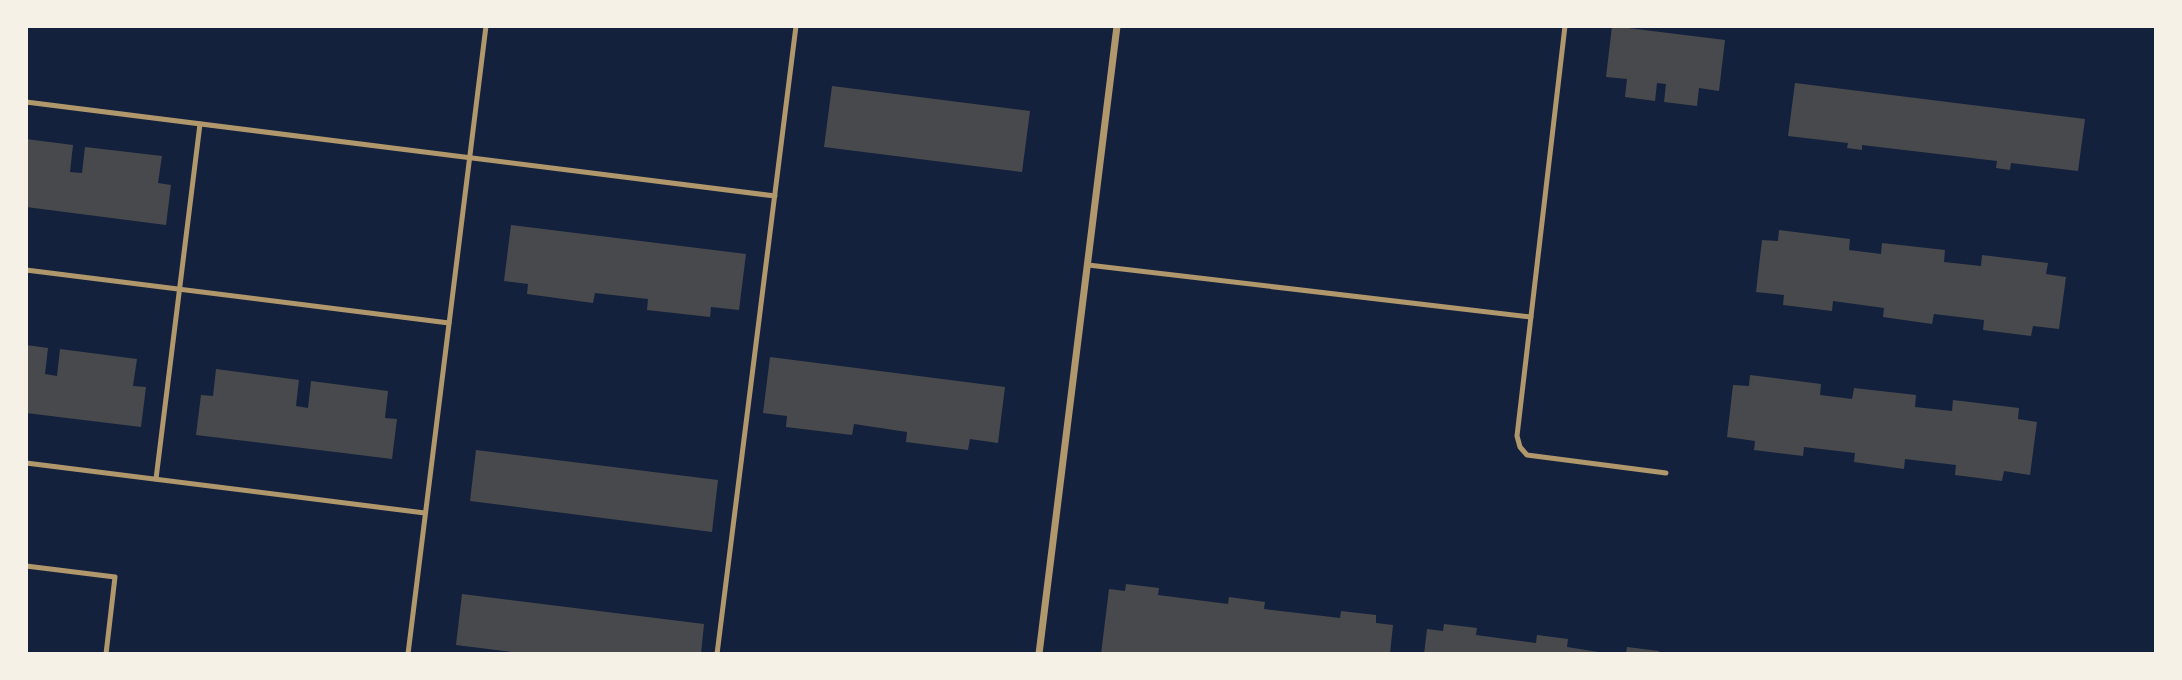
<svg xmlns="http://www.w3.org/2000/svg" width="2182" height="680" font-family="Signika,sans-serif">
<rect width="100%" height="100%" fill="#14213d"/>
<g fill="#48494c">
<path d="M 1612,26 L 1725,40 L 1719,91 L 1699,88 L 1697,106 L 1664,102 L 1666,84 L 1657,83 L 1655,101 L 1625,97 L 1627,79 L 1606,77 Z"/>
<path d="M 1795,83 L 2085,119 L 2078,171 L 2011,163 L 2010,170 L 1996,168 L 1997,161 L 1862,145 L 1862,150 L 1847,148 L 1848,143 L 1788,136 Z"/>
<path d="M 832,86 L 1030,111 L 1022,172 L 824,147 Z"/>
<path d="M 26,139 L 73,145 L 70,172 L 82,173 L 85,147 L 162,156 L 158,183 L 171,185 L 166,225 L 26,207 Z"/>
<path d="M 511,225 L 746,254 L 739,310 L 711,307 L 710,317 L 647,310 L 648,299 L 595,293 L 593,303 L 527,294 L 528,284 L 504,281 Z"/>
<path d="M 1779,230 L 1850,239 L 1849,250 L 1881,254 L 1882,243 L 1945,250 L 1944,262 L 1981,266 L 1982,255 L 2048,263 L 2046,274 L 2066,277 L 2059,329 L 2033,326 L 2031,336 L 1983,330 L 1984,320 L 1934,314 L 1932,324 L 1883,317 L 1884,308 L 1833,301 L 1832,311 L 1783,305 L 1784,295 L 1756,292 L 1762,240 L 1778,241 Z"/>
<path d="M 26,345 L 48,348 L 45,374 L 57,376 L 60,349 L 137,359 L 133,386 L 146,387 L 141,427 L 26,413 Z"/>
<path d="M 770,357 L 1005,387 L 998,443 L 970,439 L 968,450 L 906,442 L 907,432 L 854,424 L 852,435 L 786,427 L 787,416 L 763,413 Z"/>
<path d="M 216,369 L 299,380 L 296,406 L 308,408 L 311,381 L 388,391 L 385,418 L 397,419 L 392,459 L 196,435 L 201,395 L 213,396 Z"/>
<path d="M 1750,375 L 1821,384 L 1820,395 L 1852,399 L 1854,388 L 1916,395 L 1915,407 L 1952,411 L 1953,400 L 2019,408 L 2018,419 L 2037,422 L 2030,475 L 2004,471 L 2002,481 L 1955,475 L 1956,465 L 1905,459 L 1904,469 L 1854,462 L 1855,453 L 1804,447 L 1803,456 L 1754,450 L 1755,441 L 1727,437 L 1733,385 L 1749,386 Z"/>
<path d="M 476,450 L 718,480 L 712,532 L 470,501 Z"/>
<path d="M 1126,584 L 1159,588 L 1158,595 L 1228,604 L 1229,597 L 1265,602 L 1264,609 L 1340,618 L 1341,611 L 1376,615 L 1376,623 L 1393,625 L 1390,654 L 1101,654 L 1109,589 L 1125,591 Z"/>
<path d="M 462,594 L 704,624 L 701,654 L 527,654 L 456,645 Z"/>
<path d="M 1444,624 L 1477,628 L 1476,635 L 1536,643 L 1537,635 L 1568,639 L 1567,647 L 1611,654 L 1424,654 L 1427,629 L 1443,631 Z"/>
<path d="M 1627,647 L 1659,651 L 1658,654 L 1626,654 Z"/>
</g>
<g fill="none" stroke-linecap="round" stroke-linejoin="round">
<g stroke="#b1986c" stroke-width="5">
<path d="M 1565,26 L 1517,436 L 1520,447 L 1527,455 L 1666,473"/>
<path d="M 26,102 L 775,196"/>
<path d="M 1088,265 L 1531,317"/>
<path d="M 26,270 L 449,323"/>
<path d="M 26,463 L 425,513"/>
<path d="M 156,479 L 200,124"/>
<path d="M 26,566 L 115,577 L 106,654"/>
<path d="M 408,654 L 486,26"/>
<path d="M 717,654 L 796,26"/>
</g>
<path stroke="#b1986c" stroke-width="7" d="M 1039,654 L 1117,26"/>
</g>
<rect width="2182" height="680" fill="none" stroke="#f6f1e7" stroke-width="56"/>
</svg>
